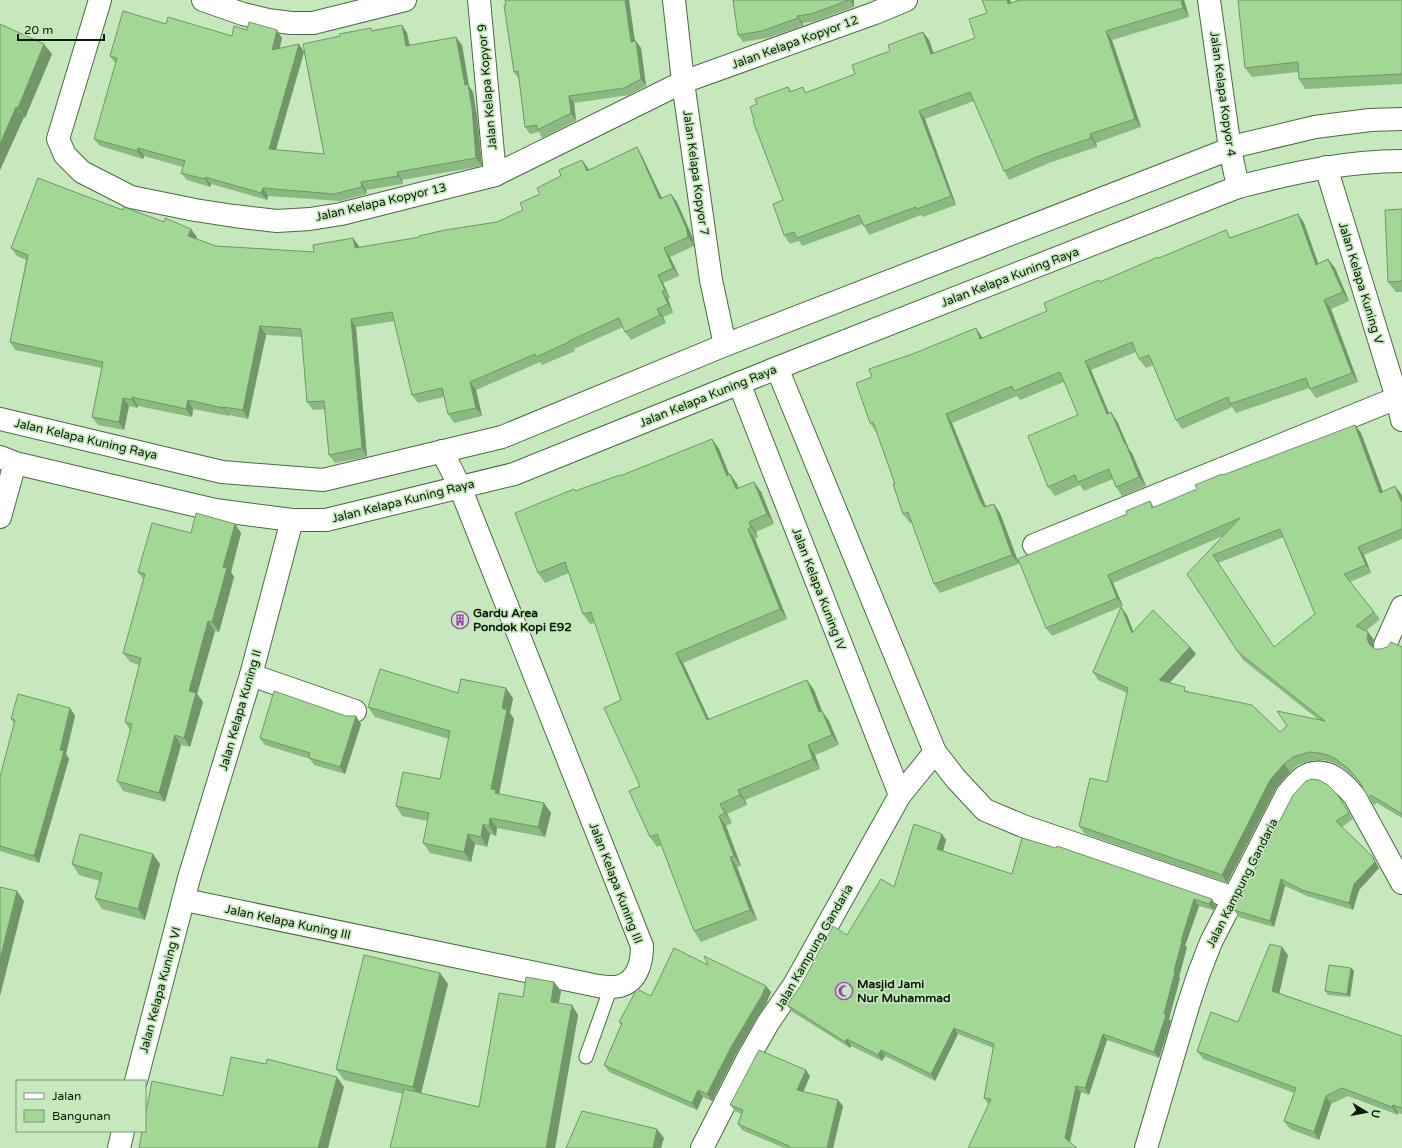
<svg xmlns="http://www.w3.org/2000/svg" width="1402" height="1148" font-family="'Varela Round',sans-serif">
<rect width="100%" height="100%" fill="#c5e8bc"/>
<g fill="none" stroke-linecap="round" stroke-linejoin="round">
<defs>
<path id="service" d="M 586,1057 L 611,987"/>
<g id="minor">
<path d="M 100,0 L 58,139 L 65,155 L 82,172 L 131,197 L 195,210 L 234,216 L 277,221 L 310,219 L 341,214 L 495,175 L 683,82 L 875,13 L 906,0"/>
<path d="M 203,0 L 243,14 L 268,20 L 291,23 L 313,23 L 405,0"/>
<path d="M 479,0 L 495,175"/>
<path d="M 674,0 L 683,82 L 711,280 L 725,345"/>
<path d="M 1209,0 L 1230,149 L 1238,187"/>
<path d="M 1326,167 L 1397,398 L 1402,420"/>
<path d="M 777,368 L 935,752 L 956,779 L 985,810 L 1023,826 L 1234,898"/>
<path d="M 739,383 L 900,795"/>
<path d="M 0,419 L 222,472 L 323,480 L 502,437 L 725,345 L 1240,145 L 1315,127 L 1370,120 L 1402,119"/>
<path d="M 0,457 L 15,463 L 215,510 L 292,520 L 326,520 L 514,474 L 777,368 L 1238,187 C 1292,173 1346,161 1402,161"/>
<path d="M 0,517 L 15,463"/>
<path d="M 1034,545 L 1397,398 L 1402,398"/>
<path d="M 1385,645 L 1402,607"/>
<path d="M 251,675 L 355,711"/>
<path d="M 185,900 L 598,986 C 605,987 613,988 620,986 C 638,981 642,961 642,946 L 460,487 L 442,451"/>
<path d="M 136,1081 L 189,878 L 251,675 L 292,520"/>
<path d="M 119,1148 L 123,1131"/>
<path d="M 702,1148 L 747,1060 L 768,1023 L 794,985 L 900,795 L 935,752"/>
<path d="M 1146,1148 L 1188,1006 L 1199,973 L 1211,942 L 1287,794 C 1293,788 1299,778 1307,775 C 1327,766 1344,783 1355,797 L 1402,883"/>
</g>
</defs>
<use href="#service" stroke="#4b6a43" stroke-width="15"/>
<use href="#minor" stroke="#4b6a43" stroke-width="24"/>
<use href="#service" stroke="#fff" stroke-width="13"/>
<use href="#minor" stroke="#fff" stroke-width="22"/>
</g>
<g fill="#8cb981" fill-rule="evenodd">
<path d="M 629,0 L 635,41 L 641,48 L 646,86 L 629,95 L 574,103 L 576,121 L 542,138 L 539,132 L 530,134 L 525,127 L 519,79 L 514,72 L 506,5 Z"/>
<path d="M 733,0 L 854,0 L 854,7 L 816,21 L 803,23 L 803,26 L 767,38 L 743,42 L 738,35 Z"/>
<path d="M 982,0 L 1010,0 L 1011,3 L 1020,0 L 1184,0 L 1189,17 L 1112,40 L 1141,127 L 1096,143 L 1097,147 L 1049,163 L 1009,180 L 1004,171 L 974,101 L 925,119 L 956,205 L 923,217 L 921,215 L 869,235 L 864,226 L 863,224 L 802,246 L 799,241 L 790,244 L 784,235 L 783,200 L 754,120 L 757,104 L 788,87 L 791,91 L 807,92 L 855,74 L 890,51 L 923,32 L 929,40 L 933,53 L 975,38 L 987,13 Z"/>
<path d="M 1402,0 L 1402,84 L 1305,89 L 1299,79 L 1298,72 L 1252,77 L 1245,68 Z"/>
<path d="M 0,24 L 52,54 L 25,118 L 24,117 L 0,170 Z"/>
<path d="M 166,24 L 232,36 L 247,30 L 282,38 L 280,48 L 299,44 L 304,52 L 373,30 L 402,25 L 407,33 L 410,45 L 456,37 L 462,45 L 469,86 L 473,92 L 477,116 L 482,166 L 402,180 L 403,184 L 366,190 L 367,194 L 340,201 L 268,196 L 267,200 L 211,184 L 210,187 L 187,180 L 181,173 L 183,167 L 144,156 L 143,159 L 100,146 L 94,139 L 116,64 L 110,56 ZM 304,52 L 324,154 L 276,150 Z"/>
<path d="M 637,147 L 642,156 L 662,198 L 677,202 L 692,236 L 694,246 L 670,257 L 679,276 L 663,283 L 670,298 L 668,299 L 673,313 L 663,317 L 666,323 L 631,340 L 625,332 L 623,327 L 574,349 L 575,351 L 542,365 L 540,362 L 476,390 L 482,416 L 454,423 L 448,414 L 444,397 L 418,403 L 412,395 L 395,321 L 356,327 L 367,457 L 335,463 L 329,455 L 325,409 L 313,410 L 307,402 L 302,337 L 266,335 L 248,419 L 229,415 L 229,416 L 193,409 L 192,417 L 138,406 L 137,408 L 129,406 L 124,430 L 98,425 L 92,417 L 102,368 L 15,350 L 10,342 L 26,260 L 17,256 L 11,248 L 109,205 L 197,237 L 196,239 L 216,246 L 314,252 L 353,238 L 359,248 L 420,237 L 497,222 L 523,210 L 540,194 L 582,160 L 589,170 Z"/>
<path d="M 1402,209 L 1402,292 L 1396,292 L 1388,282 Z"/>
<path d="M 1298,214 L 1304,223 L 1318,264 L 1328,259 L 1335,268 L 1349,301 L 1331,309 L 1358,382 L 1316,398 L 1309,388 L 1236,413 L 1232,407 L 1182,429 L 1176,420 L 1153,365 L 1146,368 L 1139,359 L 1136,352 L 1091,370 L 1109,413 L 1117,421 L 1129,449 L 1132,453 L 1146,486 L 1122,496 L 1116,487 L 1113,479 L 1084,491 L 1080,485 L 1055,496 L 1048,487 L 1078,415 L 1064,382 L 1020,400 L 1017,396 L 952,423 L 986,507 L 1000,513 L 1019,564 L 940,593 L 934,584 L 912,522 L 910,523 L 903,514 L 895,484 L 877,432 L 876,432 L 870,423 L 872,377 L 915,353 L 982,337 L 982,338 L 1047,311 L 1100,282 L 1159,258 L 1231,237 Z"/>
<path d="M 1355,425 L 1361,433 L 1383,492 L 1401,494 L 1402,497 L 1402,539 L 1364,555 L 1371,573 L 1350,582 L 1380,619 L 1366,631 L 1368,632 L 1374,640 L 1373,647 L 1375,649 L 1381,649 L 1402,647 L 1402,818 L 1377,803 L 1374,805 L 1368,797 L 1362,786 L 1354,777 L 1342,767 L 1334,763 L 1324,760 L 1314,760 L 1298,765 L 1290,772 L 1276,788 L 1227,883 L 1085,834 L 1079,826 L 1107,782 L 1127,693 L 1098,680 L 1093,672 L 1127,615 L 1133,631 L 1190,647 L 1196,654 L 1169,683 L 1280,732 L 1319,720 L 1243,660 L 1187,574 L 1223,536 L 1113,583 L 1123,606 L 1052,636 L 1046,628 L 1127,514 L 1150,501 L 1154,507 L 1197,489 L 1223,475 ZM 1284,537 L 1315,614 L 1274,647 L 1218,563 Z"/>
<path d="M 712,439 L 719,449 L 729,475 L 730,474 L 737,484 L 738,488 L 754,482 L 761,492 L 774,524 L 756,532 L 758,537 L 755,539 L 787,619 L 683,663 L 709,719 L 814,690 L 822,711 L 829,721 L 839,745 L 815,755 L 820,769 L 745,800 L 747,805 L 727,814 L 732,823 L 726,826 L 741,866 L 737,867 L 757,920 L 701,942 L 694,931 L 661,845 L 657,847 L 650,837 L 640,786 L 621,700 L 595,623 L 590,624 L 583,614 L 569,573 L 545,583 L 538,573 L 576,491 L 621,476 Z"/>
<path d="M 235,524 L 241,533 L 231,572 L 234,577 L 219,632 L 215,631 L 197,694 L 203,702 L 190,747 L 181,745 L 165,802 L 123,791 L 117,781 L 130,730 L 125,722 L 139,665 L 130,662 L 123,653 L 144,580 L 138,572 Z"/>
<path d="M 458,693 L 513,698 L 510,713 L 514,719 L 499,794 L 544,803 L 551,813 L 545,837 L 497,828 L 496,836 L 490,834 L 487,847 L 475,844 L 471,862 L 430,853 L 423,843 L 428,821 L 402,816 L 396,806 L 440,779 L 449,739 L 375,717 L 368,707 Z"/>
<path d="M 70,708 L 75,716 L 66,754 L 69,759 L 39,863 L 0,851 L 0,777 L 14,723 L 11,719 Z"/>
<path d="M 346,716 L 356,716 L 361,724 L 345,774 L 314,765 L 310,759 L 265,745 L 260,738 Z"/>
<path d="M 1337,794 L 1353,819 L 1342,827 L 1372,856 L 1379,868 L 1359,890 L 1353,910 L 1307,896 L 1285,886 L 1274,927 L 1238,917 L 1234,910 Z"/>
<path d="M 1022,838 L 1216,905 L 1213,910 L 1199,906 L 1185,946 L 1187,947 L 1179,977 L 1180,978 L 1169,1019 L 1171,1021 L 1159,1058 L 1107,1040 L 1089,1095 L 1081,1092 L 1070,1142 L 988,1104 L 984,1098 L 993,1048 L 958,1034 L 935,1081 L 885,1056 L 882,1061 L 851,1046 L 850,1048 L 791,1011 L 787,1005 L 847,935 L 894,887 L 946,840 L 943,851 L 1012,874 Z"/>
<path d="M 72,864 L 160,864 L 145,920 L 102,909 L 95,898 L 100,881 L 79,875 Z"/>
<path d="M 1288,955 L 1279,993 L 1402,1036 L 1402,1114 L 1398,1113 L 1398,1115 L 1348,1096 L 1331,1104 L 1319,1140 L 1290,1129 L 1284,1121 L 1294,1093 L 1203,1059 L 1197,1051 L 1238,1022 Z"/>
<path d="M 708,965 L 766,986 L 771,992 L 766,1004 L 736,1054 L 712,1101 L 703,1097 L 697,1110 L 609,1072 L 604,1065 L 621,1025 L 619,1022 Z"/>
<path d="M 1351,968 L 1354,971 L 1350,997 L 1328,995 L 1325,991 Z"/>
<path d="M 440,973 L 448,984 L 421,1093 L 479,1107 L 523,997 L 554,982 L 561,991 L 559,1003 L 578,1015 L 555,1148 L 403,1094 L 344,1080 L 336,1069 Z"/>
<path d="M 810,1076 L 803,1092 L 838,1100 L 843,1106 L 833,1148 L 784,1148 L 742,1130 L 738,1124 L 741,1114 L 735,1111 L 730,1105 Z"/>
</g>
<g fill="#729669">
<path d="M 625,0 L 629,0 L 636,49 L 631,42 Z"/>
<path d="M 850,0 L 854,0 L 854,7 Z"/>
<path d="M 1007,0 L 1010,0 L 1014,12 L 1008,4 Z"/>
<path d="M 1181,0 L 1184,0 L 1189,17 L 1183,8 Z"/>
<path d="M 797,16 L 803,23 L 803,26 L 798,18 Z"/>
<path d="M 402,25 L 407,33 L 411,54 L 406,46 Z"/>
<path d="M 277,30 L 282,38 L 277,58 L 272,50 Z"/>
<path d="M 1106,31 L 1112,40 L 1141,127 L 1135,119 Z"/>
<path d="M 923,32 L 929,40 L 937,62 L 931,54 Z"/>
<path d="M 456,37 L 462,45 L 469,86 L 473,92 L 477,116 L 482,166 L 476,158 Z"/>
<path d="M 636,41 L 641,48 L 646,86 L 641,79 Z"/>
<path d="M 44,44 L 52,54 L 25,118 L 18,108 Z"/>
<path d="M 299,44 L 304,52 L 274,156 L 269,149 Z"/>
<path d="M 569,96 L 574,103 L 576,121 L 571,113 Z"/>
<path d="M 16,107 L 24,117 L 0,170 L 0,144 Z"/>
<path d="M 919,111 L 925,119 L 956,205 L 951,196 Z"/>
<path d="M 1090,134 L 1096,143 L 1097,147 L 1091,138 Z"/>
<path d="M 637,147 L 642,156 L 666,207 L 660,199 Z"/>
<path d="M 138,148 L 144,156 L 143,159 L 137,151 Z"/>
<path d="M 582,160 L 588,168 L 592,179 L 587,171 Z"/>
<path d="M 397,172 L 402,180 L 403,184 L 398,176 Z"/>
<path d="M 205,177 L 211,184 L 210,187 L 205,179 Z"/>
<path d="M 361,182 L 366,190 L 367,194 L 362,187 Z"/>
<path d="M 263,188 L 268,196 L 267,200 L 261,193 Z"/>
<path d="M 671,194 L 677,202 L 692,236 L 694,246 L 688,237 Z"/>
<path d="M 1298,214 L 1304,223 L 1322,274 L 1316,265 Z"/>
<path d="M 191,229 L 197,237 L 194,245 L 188,236 Z"/>
<path d="M 353,238 L 359,246 L 360,257 L 355,248 Z"/>
<path d="M 664,248 L 670,257 L 679,276 L 673,268 Z"/>
<path d="M 1328,259 L 1335,268 L 1349,301 L 1343,292 Z"/>
<path d="M 658,275 L 663,283 L 670,298 L 665,290 Z"/>
<path d="M 662,291 L 668,299 L 673,313 L 668,304 Z"/>
<path d="M 1324,300 L 1331,309 L 1358,382 L 1352,373 Z"/>
<path d="M 657,309 L 663,317 L 666,323 L 660,315 Z"/>
<path d="M 351,319 L 356,327 L 367,457 L 362,448 Z"/>
<path d="M 260,326 L 266,335 L 248,419 L 243,410 Z"/>
<path d="M 976,328 L 982,337 L 986,348 L 980,339 Z"/>
<path d="M 1085,361 L 1091,370 L 1113,423 L 1107,414 Z"/>
<path d="M 470,382 L 476,390 L 482,416 L 476,408 Z"/>
<path d="M 132,397 L 138,406 L 137,408 L 132,400 Z"/>
<path d="M 123,398 L 129,406 L 124,430 L 119,422 Z"/>
<path d="M 188,400 L 193,409 L 192,417 L 186,409 Z"/>
<path d="M 223,407 L 229,415 L 229,416 L 223,408 Z"/>
<path d="M 1111,412 L 1117,421 L 1129,449 L 1132,453 L 1146,486 L 1139,477 Z"/>
<path d="M 946,414 L 952,423 L 987,509 L 984,507 L 980,500 Z"/>
<path d="M 1355,425 L 1361,433 L 1386,500 L 1380,493 Z"/>
<path d="M 712,439 L 719,449 L 734,486 L 727,476 Z"/>
<path d="M 730,474 L 737,484 L 743,499 L 736,489 Z"/>
<path d="M 754,482 L 761,492 L 774,524 L 767,514 Z"/>
<path d="M 1395,486 L 1401,494 L 1402,497 L 1402,503 Z"/>
<path d="M 994,504 L 1000,513 L 1019,564 L 1012,555 Z"/>
<path d="M 749,522 L 756,532 L 758,537 L 751,527 Z"/>
<path d="M 235,524 L 241,533 L 231,572 L 234,577 L 219,632 L 212,622 L 223,567 Z"/>
<path d="M 748,529 L 755,539 L 787,619 L 780,609 Z"/>
<path d="M 1358,547 L 1364,555 L 1371,573 L 1366,565 Z"/>
<path d="M 1108,575 L 1113,583 L 1123,606 L 1117,598 Z"/>
<path d="M 1121,607 L 1127,615 L 1137,641 L 1132,633 Z"/>
<path d="M 208,621 L 215,631 L 197,694 L 203,702 L 190,747 L 184,738 L 189,691 Z"/>
<path d="M 1368,632 L 1374,640 L 1373,647 L 1370,645 L 1367,639 Z"/>
<path d="M 1190,647 L 1196,654 L 1165,688 L 1159,680 Z"/>
<path d="M 676,653 L 683,663 L 714,730 L 707,720 Z"/>
<path d="M 807,680 L 814,690 L 826,722 L 819,712 Z"/>
<path d="M 506,688 L 513,698 L 510,713 L 514,719 L 498,799 L 491,789 L 502,708 Z"/>
<path d="M 70,708 L 75,716 L 66,754 L 69,759 L 39,863 L 34,856 Z"/>
<path d="M 822,711 L 829,721 L 839,745 L 832,735 Z"/>
<path d="M 356,716 L 361,724 L 345,774 L 340,767 Z"/>
<path d="M 175,735 L 181,745 L 165,802 L 159,793 Z"/>
<path d="M 808,745 L 815,755 L 820,769 L 813,759 Z"/>
<path d="M 1284,764 L 1290,772 L 1276,788 L 1227,883 L 1222,875 L 1270,780 Z"/>
<path d="M 738,790 L 745,800 L 747,805 L 740,795 Z"/>
<path d="M 544,803 L 551,813 L 545,837 L 538,827 Z"/>
<path d="M 720,804 L 727,814 L 732,823 L 725,813 Z"/>
<path d="M 719,816 L 726,826 L 741,866 L 734,856 Z"/>
<path d="M 490,818 L 497,828 L 496,836 L 489,826 Z"/>
<path d="M 483,824 L 490,834 L 487,847 L 481,837 Z"/>
<path d="M 468,834 L 475,844 L 471,862 L 464,852 Z"/>
<path d="M 942,834 L 946,840 L 942,855 L 937,849 Z"/>
<path d="M 153,854 L 160,864 L 145,920 L 138,909 Z"/>
<path d="M 1372,856 L 1379,868 L 1359,890 L 1353,910 L 1349,903 L 1354,884 Z"/>
<path d="M 730,857 L 737,867 L 757,920 L 750,910 Z"/>
<path d="M 1281,879 L 1285,886 L 1274,927 L 1270,921 Z"/>
<path d="M 17,891 L 24,901 L 0,996 L 0,959 Z"/>
<path d="M 1194,899 L 1199,906 L 1185,946 L 1187,947 L 1179,977 L 1180,978 L 1169,1019 L 1171,1021 L 1159,1058 L 1154,1052 L 1164,1014 L 1174,971 L 1181,941 Z"/>
<path d="M 1212,899 L 1216,905 L 1213,910 L 1209,904 Z"/>
<path d="M 1282,947 L 1288,955 L 1278,999 L 1272,991 Z"/>
<path d="M 1351,968 L 1354,971 L 1350,997 L 1347,994 Z"/>
<path d="M 440,973 L 448,984 L 420,1098 L 413,1087 Z"/>
<path d="M 554,982 L 561,991 L 557,1011 L 551,1002 Z"/>
<path d="M 766,986 L 771,992 L 766,1004 L 736,1054 L 712,1101 L 707,1094 L 731,1047 Z"/>
<path d="M 572,1005 L 578,1015 L 555,1148 L 546,1148 Z"/>
<path d="M 954,1028 L 958,1034 L 935,1081 L 931,1074 Z"/>
<path d="M 1103,1034 L 1107,1040 L 1089,1095 L 1085,1088 Z"/>
<path d="M 847,1039 L 851,1046 L 850,1048 L 845,1042 Z"/>
<path d="M 881,1050 L 885,1056 L 882,1061 L 878,1055 Z"/>
<path d="M 806,1070 L 810,1076 L 801,1097 L 797,1090 Z"/>
<path d="M 337,1077 L 344,1087 L 328,1148 L 318,1148 Z"/>
<path d="M 1076,1086 L 1081,1092 L 1069,1145 L 1065,1138 Z"/>
<path d="M 698,1090 L 703,1097 L 697,1110 L 692,1103 Z"/>
<path d="M 1326,1096 L 1331,1104 L 1319,1140 L 1314,1132 Z"/>
<path d="M 838,1100 L 843,1106 L 833,1148 L 827,1148 Z"/>
<path d="M 1393,1105 L 1398,1113 L 1398,1115 L 1392,1107 Z"/>
<path d="M 657,1129 L 664,1138 L 661,1148 L 653,1148 Z"/>
</g>
<g fill="#a3d796" stroke="#729669" fill-rule="evenodd">
<path d="M 505,0 L 625,0 L 631,42 L 636,41 L 641,79 L 624,88 L 569,96 L 571,113 L 537,130 L 537,125 L 525,127 L 518,71 L 514,72 L 504,5 L 506,5 Z"/>
<path d="M 733,0 L 849,0 L 811,14 L 797,16 L 798,18 L 762,31 L 738,35 Z"/>
<path d="M 982,0 L 1007,0 L 1008,4 L 1020,0 L 1181,0 L 1183,8 L 1106,31 L 1135,119 L 1090,134 L 1091,138 L 1044,154 L 1004,171 L 970,92 L 919,111 L 951,196 L 917,209 L 916,207 L 864,226 L 859,215 L 797,238 L 794,232 L 784,235 L 773,204 L 783,200 L 753,121 L 754,120 L 750,107 L 757,104 L 755,99 L 788,87 L 790,92 L 803,87 L 805,93 L 855,74 L 852,65 L 890,51 L 888,45 L 923,32 L 931,54 L 975,38 L 969,19 L 987,13 Z"/>
<path d="M 1238,0 L 1402,0 L 1402,74 L 1299,79 L 1298,62 L 1245,68 Z"/>
<path d="M 123,11 L 166,24 L 168,17 L 232,36 L 234,26 L 247,30 L 249,22 L 277,30 L 272,50 L 299,44 L 269,149 L 324,154 L 303,44 L 340,36 L 339,34 L 371,28 L 372,31 L 402,25 L 406,46 L 456,37 L 465,85 L 468,84 L 472,108 L 476,158 L 397,172 L 398,176 L 361,182 L 362,187 L 334,194 L 263,188 L 261,193 L 205,177 L 205,179 L 181,173 L 185,161 L 138,148 L 137,151 L 94,139 L 117,58 L 110,56 Z"/>
<path d="M 0,24 L 44,44 L 18,108 L 16,107 L 0,144 Z"/>
<path d="M 637,147 L 660,199 L 671,194 L 686,227 L 688,237 L 664,248 L 673,268 L 658,275 L 665,290 L 662,291 L 668,304 L 657,309 L 660,315 L 625,332 L 619,318 L 569,341 L 569,342 L 536,357 L 535,354 L 470,382 L 476,408 L 448,414 L 442,388 L 412,395 L 392,312 L 351,319 L 362,448 L 329,455 L 324,401 L 307,402 L 301,329 L 260,326 L 243,410 L 223,407 L 223,408 L 188,400 L 186,409 L 132,397 L 132,400 L 123,398 L 119,422 L 92,417 L 103,362 L 10,342 L 28,255 L 11,248 L 38,178 L 109,205 L 123,210 L 124,207 L 164,222 L 165,218 L 191,229 L 188,236 L 216,246 L 314,252 L 313,245 L 353,238 L 355,248 L 420,237 L 419,236 L 445,230 L 497,222 L 523,210 L 520,203 L 540,194 L 537,188 L 561,176 L 559,170 L 582,160 L 587,171 Z"/>
<path d="M 1402,209 L 1402,281 L 1388,282 L 1385,210 Z"/>
<path d="M 1298,214 L 1316,265 L 1328,259 L 1343,292 L 1324,300 L 1352,373 L 1310,389 L 1306,378 L 1230,404 L 1228,397 L 1176,420 L 1149,355 L 1139,359 L 1132,342 L 1085,361 L 1107,414 L 1111,412 L 1125,444 L 1126,444 L 1139,477 L 1116,487 L 1109,469 L 1078,482 L 1075,475 L 1048,487 L 1028,436 L 1078,415 L 1060,372 L 1014,391 L 1012,386 L 946,414 L 980,500 L 984,507 L 994,504 L 1012,555 L 934,584 L 908,512 L 903,514 L 893,484 L 895,484 L 873,422 L 870,423 L 856,383 L 872,377 L 869,369 L 915,353 L 976,328 L 980,339 L 1047,311 L 1044,303 L 1099,280 L 1100,282 L 1158,257 L 1159,258 L 1226,230 L 1230,238 Z"/>
<path d="M 1355,425 L 1380,493 L 1395,486 L 1402,503 L 1402,529 L 1358,547 L 1366,565 L 1344,574 L 1374,612 L 1356,626 L 1368,632 L 1367,639 L 1370,645 L 1375,649 L 1381,649 L 1387,647 L 1391,642 L 1402,647 L 1402,814 L 1371,795 L 1368,797 L 1359,781 L 1349,769 L 1336,759 L 1328,755 L 1319,753 L 1309,752 L 1293,757 L 1284,764 L 1270,780 L 1222,875 L 1079,826 L 1090,778 L 1107,782 L 1128,688 L 1093,672 L 1121,607 L 1132,633 L 1153,610 L 1190,647 L 1159,680 L 1185,687 L 1184,691 L 1252,705 L 1280,732 L 1287,726 L 1277,711 L 1325,721 L 1238,652 L 1187,574 L 1240,518 L 1108,575 L 1117,598 L 1046,628 L 1018,559 L 1127,514 L 1126,511 L 1150,501 L 1152,508 L 1197,489 L 1195,485 L 1222,474 L 1223,475 ZM 1280,529 L 1315,614 L 1274,647 L 1213,555 Z"/>
<path d="M 712,439 L 727,476 L 730,474 L 736,489 L 754,482 L 767,514 L 749,522 L 751,527 L 748,529 L 780,609 L 676,653 L 707,720 L 807,680 L 819,712 L 822,711 L 832,735 L 808,745 L 813,759 L 738,790 L 740,795 L 720,804 L 725,813 L 719,816 L 734,856 L 730,857 L 750,910 L 694,931 L 657,834 L 650,837 L 629,791 L 640,786 L 604,708 L 621,700 L 591,612 L 583,614 L 565,562 L 538,573 L 515,513 L 574,489 L 575,491 L 620,475 L 620,476 Z"/>
<path d="M 196,513 L 235,524 L 223,567 L 227,568 L 212,622 L 208,621 L 189,691 L 196,693 L 184,738 L 175,735 L 159,793 L 117,781 L 132,724 L 125,722 L 141,658 L 123,653 L 145,574 L 138,572 L 152,523 L 191,533 Z"/>
<path d="M 380,669 L 458,693 L 461,679 L 506,688 L 502,708 L 507,710 L 491,789 L 496,790 L 495,793 L 544,803 L 538,827 L 490,818 L 489,826 L 483,824 L 481,837 L 468,834 L 464,852 L 423,843 L 429,813 L 396,806 L 403,772 L 440,779 L 450,731 L 368,707 Z"/>
<path d="M 274,691 L 346,716 L 356,716 L 340,767 L 309,758 L 310,753 L 260,738 Z"/>
<path d="M 18,694 L 70,708 L 60,750 L 64,751 L 34,856 L 0,846 L 0,777 L 15,720 L 11,719 Z"/>
<path d="M 1312,779 L 1319,780 L 1328,785 L 1337,794 L 1349,813 L 1336,821 L 1372,856 L 1375,862 L 1354,884 L 1349,903 L 1302,890 L 1281,879 L 1270,921 L 1234,910 L 1293,795 L 1306,781 Z"/>
<path d="M 914,824 L 942,834 L 937,849 L 1012,874 L 1022,838 L 1056,848 L 1057,846 L 1212,899 L 1209,904 L 1194,899 L 1181,941 L 1182,941 L 1174,971 L 1175,972 L 1164,1014 L 1166,1015 L 1154,1052 L 1103,1034 L 1085,1088 L 1076,1086 L 1065,1138 L 1077,1148 L 968,1148 L 991,1099 L 984,1098 L 994,1044 L 954,1028 L 931,1074 L 881,1050 L 878,1055 L 847,1039 L 845,1042 L 787,1005 L 801,985 L 833,926 L 847,935 L 881,879 L 894,887 Z"/>
<path d="M 80,834 L 153,854 L 138,909 L 95,898 L 102,873 L 72,864 Z"/>
<path d="M 0,887 L 17,891 L 0,959 Z"/>
<path d="M 1270,944 L 1282,947 L 1272,991 L 1402,1036 L 1402,1108 L 1393,1105 L 1392,1107 L 1342,1088 L 1326,1096 L 1314,1132 L 1284,1121 L 1296,1088 L 1197,1051 L 1211,1012 L 1238,1022 Z"/>
<path d="M 674,948 L 708,965 L 704,956 L 766,986 L 761,997 L 731,1047 L 707,1094 L 698,1090 L 692,1103 L 604,1065 L 622,1023 L 619,1022 L 637,989 L 651,996 Z"/>
<path d="M 364,955 L 440,973 L 413,1087 L 336,1069 Z"/>
<path d="M 1329,965 L 1351,968 L 1347,994 L 1325,991 Z"/>
<path d="M 526,977 L 554,982 L 551,1002 L 572,1005 L 546,1148 L 390,1148 L 404,1089 L 479,1107 L 499,993 L 523,997 Z"/>
<path d="M 759,1050 L 806,1070 L 797,1090 L 838,1100 L 827,1148 L 789,1148 L 789,1146 L 738,1124 L 743,1110 L 730,1105 Z"/>
<path d="M 231,1057 L 266,1064 L 267,1059 L 337,1077 L 318,1148 L 139,1148 L 142,1131 L 145,1131 L 145,1117 L 152,1081 L 223,1096 Z"/>
<path d="M 582,1111 L 657,1129 L 653,1148 L 566,1148 Z"/>
</g>
<defs>
<symbol id="building-ring" viewBox="-11 -11 22 22"><circle r="9.5" fill="#c5e8bc" stroke="#9f47b4" stroke-width="1.5"/><path d="M-4-6H4V6H1V3H-1V6H-4ZM-2.5-4.3h1.7v1.8h-1.7ZM.8-4.3h1.7v1.8H.8ZM-2.5-1h1.7V.8h-1.7ZM.8-1h1.7V.8H.8Z" fill="#9f47b4"/></symbol>
<symbol id="mosque-ring" viewBox="-11 -11 22 22"><circle r="9.5" fill="#c5e8bc" stroke="#9f47b4" stroke-width="1.5"/><path d="M3.5-4.9A6 6 0 1 0 3.5 4.9A5 5 0 1 1 3.5-4.9Z" fill="#9f47b4"/></symbol>
</defs>
<g fill-rule="evenodd">
<use href="#building-ring" x="450" y="610" width="20" height="20"/>
<use href="#mosque-ring" x="834" y="981" width="20" height="20"/>
</g>
<g text-anchor="middle" stroke-width="3.5" stroke-linejoin="round" paint-order="stroke">
<g font-size="12" fill="#0e1a0a" stroke="#c5e8bc">
<text transform="translate(795 42) rotate(-20)" y="4">Jalan Kelapa Kopyor 12</text>
<text transform="translate(487 87) rotate(-95)" y="4">Jalan Kelapa Kopyor 9</text>
<text transform="translate(1223 94) rotate(82)" y="4">Jalan Kelapa Kopyor 4</text>
<text transform="translate(696 173) rotate(82)" y="4">Jalan Kelapa Kopyor 7</text>
<text transform="translate(381 202) rotate(-13)" y="4">Jalan Kelapa Kopyor 13</text>
<text transform="translate(1010 277) rotate(-21)" y="4">Jalan Kelapa Kuning Raya</text>
<text transform="translate(1361 283) rotate(73)" y="4">Jalan Kelapa Kuning V</text>
<text transform="translate(708 396) rotate(-22)" y="4">Jalan Kelapa Kuning Raya</text>
<text transform="translate(86 439) rotate(13)" y="4">Jalan Kelapa Kuning Raya</text>
<text transform="translate(403 501) rotate(-14)" y="4">Jalan Kelapa Kuning Raya</text>
<text transform="translate(819 589) rotate(69)" y="4">Jalan Kelapa Kuning IV</text>
<text transform="translate(240 710) rotate(-74)" y="4">Jalan Kelapa Kuning II</text>
<text transform="translate(616 883) rotate(69)" y="4">Jalan Kelapa Kuning III</text>
<text transform="translate(1242 883) rotate(-63)" y="4">Jalan Kampung Gandaria</text>
<text transform="translate(288 922) rotate(12)" y="4">Jalan Kelapa Kuning III</text>
<text transform="translate(814 947) rotate(-60)" y="4">Jalan Kampung Gandaria</text>
<text transform="translate(160 990) rotate(-75)" y="4">Jalan Kelapa Kuning VI</text>
</g>
<g font-size="12" font-weight="bold" fill="#0e1a0a" stroke="#c5e8bc" text-anchor="start">
<text x="473" y="617">Gardu Area<tspan x="473" dy="14">Pondok Kopi E92</tspan></text>
<text x="857" y="988">Masjid Jami<tspan x="857" dy="14">Nur Muhammad</tspan></text>
</g>
</g>
<rect x="16" y="1080" width="130" height="52" fill="#c5e8bc" stroke="#7c9675"/>
<rect x="24" y="1093" width="20" height="6" fill="#ffffff" stroke="#7c9675"/>
<text x="52" y="1100" font-size="12" fill="#0e1a0a">Jalan</text>
<rect x="24" y="1110" width="20" height="12" fill="#a3d796" stroke="#7c9675"/>
<text x="52" y="1120" font-size="12" fill="#0e1a0a">Bangunan</text>
<g transform="translate(1366 1112) rotate(100)" stroke="#c5e8bc" stroke-width="3" paint-order="stroke">
<path d="M0-3L7 15L0 10L-7 15Z" fill="#0e1a0a"/>
<text y="-6" font-size="11" font-weight="bold" text-anchor="middle" fill="#0e1a0a">U</text>
</g>
<path d="M18 34v6h86v-6" fill="none" stroke="#0e1a0a" stroke-width="2"/>
<text x="24" y="34" font-size="12" fill="#0e1a0a" stroke="#c5e8bc" stroke-width="3" paint-order="stroke">20 m</text>
</svg>
